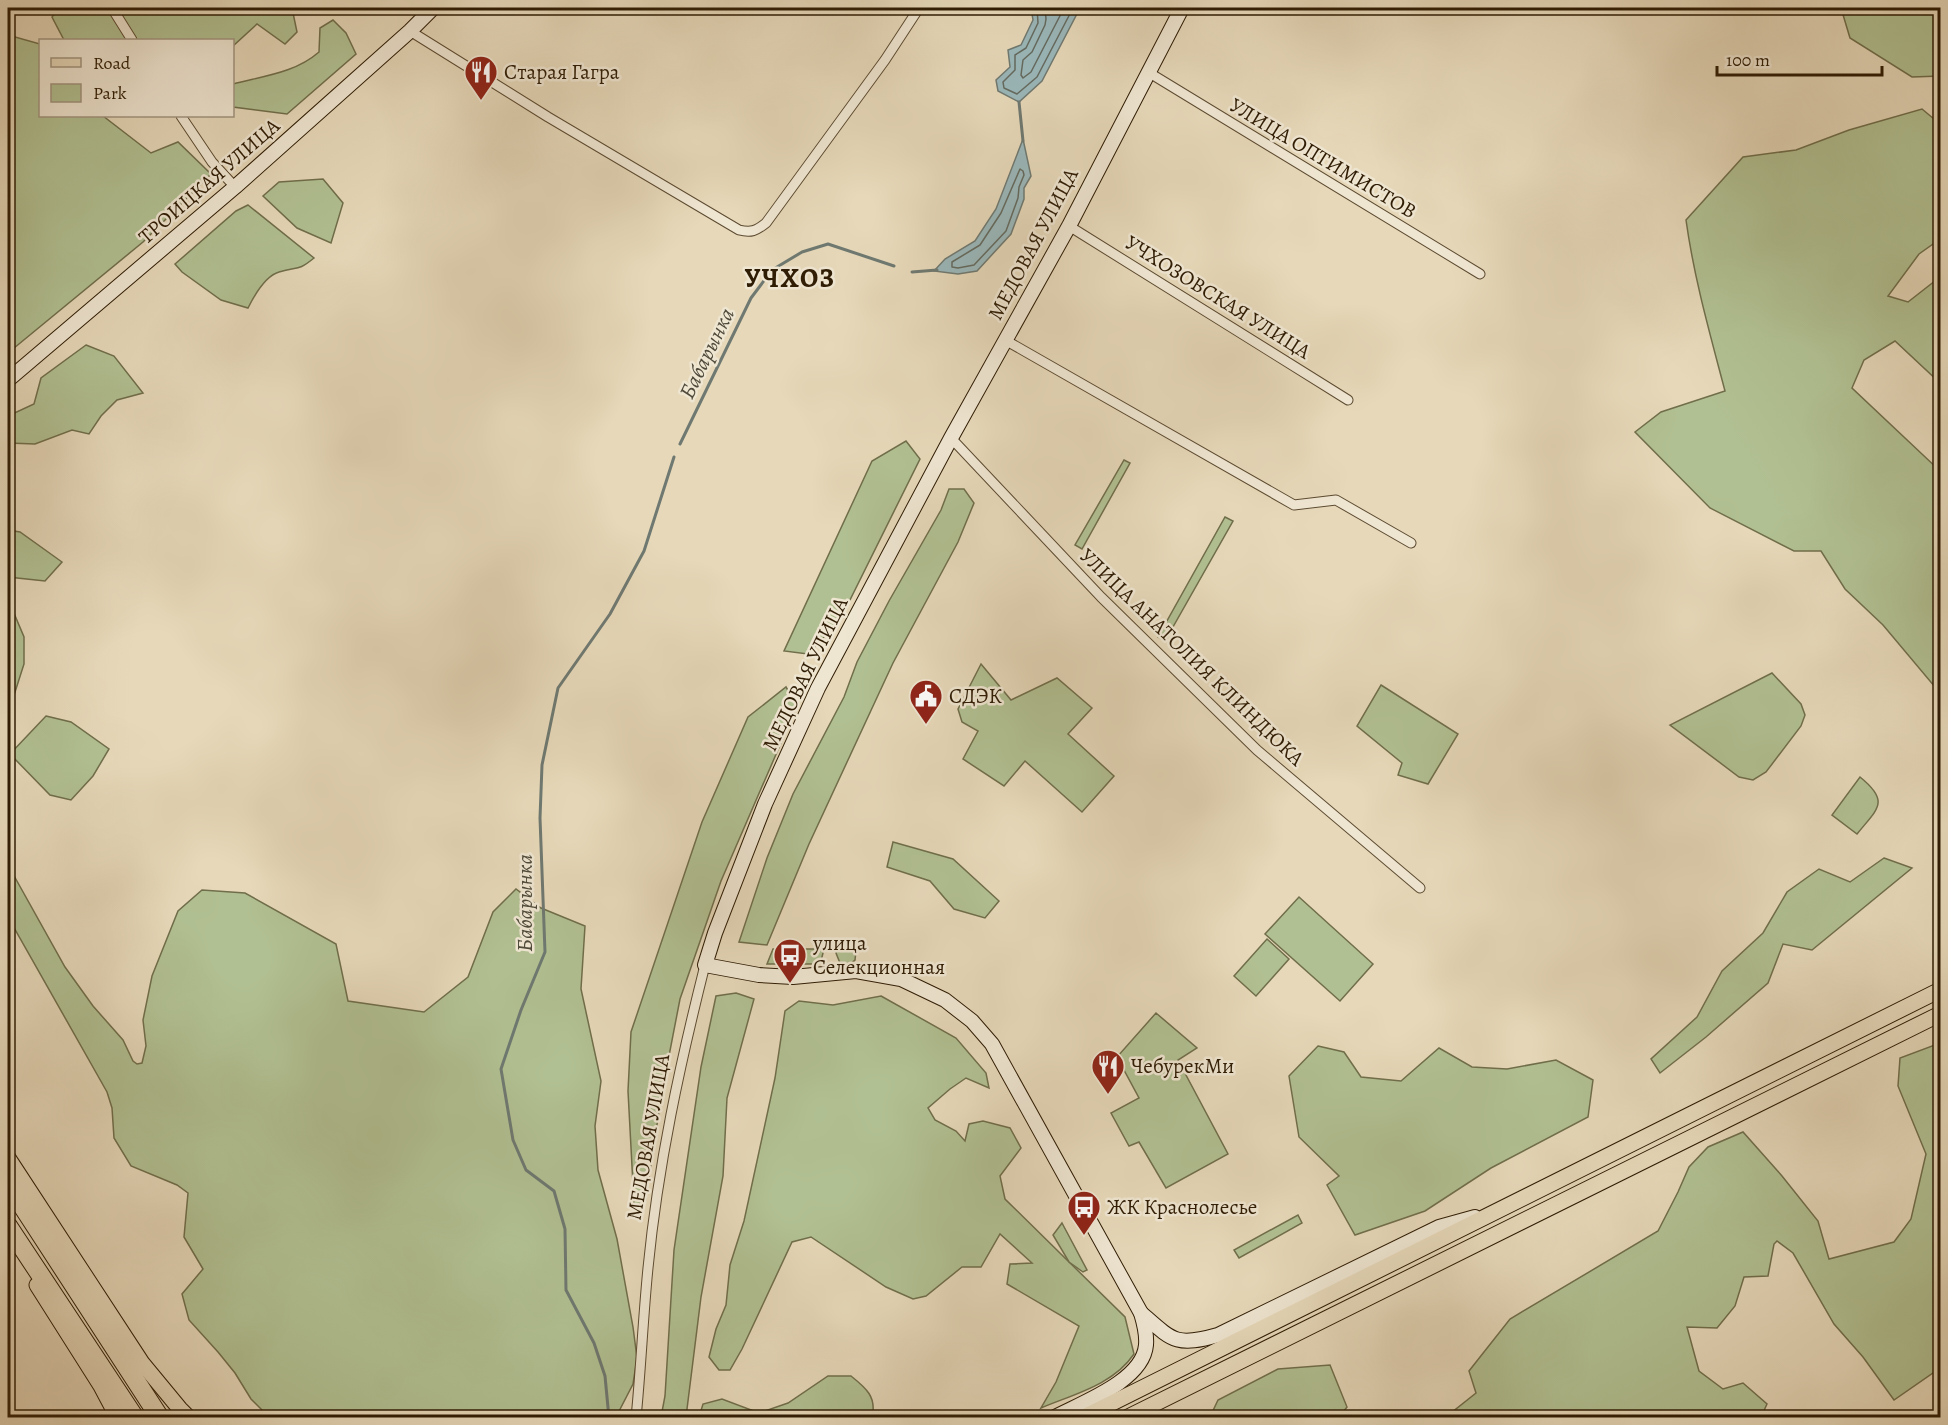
<svg xmlns="http://www.w3.org/2000/svg" width="1948" height="1425" font-family="Alegreya,serif">
<rect width="100%" height="100%" fill="#e6d8b9"/>
<filter id="stains"><feTurbulence type="fractalNoise" baseFrequency=".00333" numOctaves="4"/><feColorMatrix values="0 0 0 0 .2 0 0 0 0 .09 0 0 0 0 .02 0 0 0 .5 -.17"/></filter>
<radialGradient id="worn" r=".72"><stop offset=".6" stop-color="#630" stop-opacity="0"/><stop offset="1" stop-color="#630" stop-opacity=".3"/></radialGradient>
<g fill="#b1c092" stroke="#706e4b" stroke-width="1.5">
<path d="M 59,8 L 292,8 L 297,32 L 285,44 L 257,24 L 233,46 L 232,40 L 64,40 L 52,17 Z"/>
<path d="M 1841,8 L 1940,8 L 1940,76 L 1912,77 L 1850,38 Z"/>
<path d="M 333,20 L 346,33 L 356,54 L 287,114 L 233,107 L 233,84 C 263,76 295,73 319,52 L 320,28 Z"/>
<path d="M 8,35 L 40,44 L 40,116 L 103,116 L 151,153 L 178,142 L 211,174 L 143,242 L 8,353 L 8,157 L 10,156 L 8,148 Z"/>
<path d="M 1922,109 L 1940,124 L 1940,239 L 1919,254 L 1888,296 L 1908,302 L 1940,277 L 1940,383 L 1895,341 L 1864,360 L 1852,388 L 1940,471 L 1940,693 L 1883,625 L 1845,589 L 1821,551 L 1794,551 L 1710,508 L 1635,432 L 1661,412 L 1725,391 C 1710,334 1694,278 1686,220 L 1743,157 L 1796,150 L 1849,130 Z"/>
<path d="M 323,179 L 343,203 L 331,243 L 297,228 L 263,196 L 279,182 Z"/>
<path d="M 248,205 L 314,258 C 297,272 298,266 279,272 C 265,276 254,296 248,308 L 221,300 L 182,272 L 175,264 L 236,211 Z"/>
<path d="M 86,345 L 114,356 L 143,393 L 117,400 L 101,416 L 89,434 L 72,430 L 35,444 L 8,443 L 8,416 L 34,404 L 41,378 Z"/>
<path d="M 906,441 L 920,459 L 840,620 L 808,654 L 784,651 L 872,461 Z"/>
<path d="M 1124,460 L 1130,463 L 1082,549 L 1075,545 Z"/>
<path d="M 949,489 L 964,489 L 974,503 L 958,542 L 893,663 L 809,844 L 767,945 L 739,942 L 767,858 L 793,794 L 844,697 L 857,662 L 889,601 L 941,510 Z"/>
<path d="M 1225,517 L 1233,521 L 1165,641 L 1158,637 Z"/>
<path d="M 8,530 L 20,532 L 62,562 L 45,581 L 8,577 Z"/>
<path d="M 8,599 L 24,637 L 24,664 L 8,714 Z"/>
<path d="M 981,664 L 1011,700 L 1057,678 L 1092,708 L 1068,734 L 1114,776 L 1082,812 L 1025,761 L 1004,786 L 963,759 L 978,731 L 962,722 L 958,709 Z"/>
<path d="M 1772,673 L 1801,704 L 1805,715 L 1801,726 L 1766,772 L 1753,780 L 1739,777 L 1670,725 Z"/>
<path d="M 1381,685 L 1458,734 L 1428,784 L 1398,775 L 1402,763 L 1357,726 Z"/>
<path d="M 786,687 L 797,706 L 721,881 L 680,999 L 662,1092 L 645,1203 L 634,1204 L 628,1091 L 631,1032 L 702,822 L 748,717 Z"/>
<path d="M 46,716 L 71,722 L 109,749 L 93,776 L 71,800 L 50,795 L 10,754 Z"/>
<path d="M 1860,777 C 1891,802 1877,809 1857,834 L 1832,815 Z"/>
<path d="M 893,842 L 953,859 L 999,901 L 985,918 L 954,909 L 930,881 L 887,867 Z"/>
<path d="M 1884,858 L 1912,868 L 1812,950 L 1783,944 L 1768,983 L 1706,1037 L 1660,1073 L 1651,1059 L 1697,1017 L 1722,971 L 1763,933 L 1787,892 L 1819,869 L 1850,882 Z"/>
<path d="M 8,865 L 65,967 L 93,1006 L 123,1040 L 133,1061 L 137,1064 L 142,1063 L 146,1046 L 143,1020 L 152,976 L 178,911 L 202,890 L 245,893 L 336,944 L 348,1001 L 424,1012 L 468,977 L 493,912 L 516,889 L 541,908 L 585,926 L 581,989 L 601,1081 L 595,1126 L 598,1170 L 617,1239 L 633,1327 L 637,1358 L 633,1384 L 616,1417 L 269,1417 L 251,1399 L 235,1373 L 218,1352 L 189,1320 L 182,1294 L 203,1269 L 184,1237 L 188,1193 L 177,1185 L 131,1166 L 114,1138 L 112,1108 L 107,1092 L 8,917 Z"/>
<path d="M 1299,897 L 1373,964 L 1340,1001 L 1265,934 Z"/>
<path d="M 1267,939 L 1289,959 L 1256,996 L 1234,976 Z"/>
<path d="M 850,948 L 856,951 L 855,960 L 850,964 L 840,963 L 836,953 L 838,949 Z"/>
<path d="M 773,949 L 824,949 L 821,961 L 817,964 L 767,964 Z"/>
<path d="M 736,993 L 754,999 L 727,1098 L 723,1176 L 701,1297 L 686,1417 L 661,1417 L 665,1396 L 674,1250 L 701,1067 L 716,996 Z"/>
<path d="M 881,996 L 956,1038 L 986,1073 L 989,1088 L 966,1078 L 950,1089 L 928,1108 L 935,1120 L 956,1131 L 965,1141 L 969,1124 L 983,1121 L 1010,1128 L 1021,1148 L 1000,1176 L 1005,1199 L 1125,1317 L 1134,1354 C 1113,1385 1074,1394 1041,1408 L 1056,1382 L 1079,1326 L 1007,1284 L 1010,1264 L 1032,1263 L 1000,1234 L 981,1267 L 962,1267 L 926,1296 L 913,1299 L 886,1287 L 811,1237 L 792,1242 L 742,1349 L 730,1370 L 719,1370 L 709,1357 L 716,1329 L 726,1305 L 730,1265 L 744,1221 L 775,1078 L 785,1011 L 799,1001 L 833,1005 Z"/>
<path d="M 1156,1013 L 1197,1048 L 1178,1060 L 1228,1154 L 1166,1188 L 1139,1142 L 1129,1146 L 1111,1113 L 1139,1098 L 1117,1057 Z"/>
<path d="M 1940,1043 L 1940,1368 L 1894,1400 L 1863,1357 L 1834,1324 L 1793,1253 L 1777,1241 L 1774,1244 L 1768,1276 L 1744,1277 L 1735,1306 L 1717,1328 L 1687,1327 L 1699,1371 L 1723,1389 L 1743,1383 L 1767,1404 L 1761,1417 L 1491,1418 L 1489,1416 C 1477,1420 1461,1419 1451,1413 L 1476,1393 L 1469,1371 L 1510,1319 L 1658,1231 L 1678,1192 L 1689,1167 L 1708,1147 L 1743,1132 L 1782,1176 L 1818,1221 L 1829,1259 L 1894,1242 L 1911,1219 L 1926,1154 L 1898,1086 L 1900,1058 Z"/>
<path d="M 1318,1046 L 1344,1052 L 1361,1077 L 1401,1081 L 1439,1048 L 1472,1067 L 1507,1069 L 1556,1060 L 1593,1080 L 1588,1117 L 1491,1168 L 1425,1211 L 1355,1235 L 1327,1185 L 1339,1176 L 1299,1137 L 1289,1076 Z"/>
<path d="M 1298,1215 L 1302,1223 L 1239,1258 L 1234,1250 Z"/>
<path d="M 1062,1223 L 1087,1270 L 1083,1272 L 1069,1262 L 1053,1235 Z"/>
<path d="M 1330,1365 L 1347,1407 L 1339,1417 L 1210,1417 L 1218,1400 L 1278,1369 Z"/>
<path d="M 828,1376 L 851,1376 C 866,1388 877,1397 872,1417 L 699,1417 L 703,1404 L 722,1399 L 759,1413 L 788,1403 Z"/>
</g>
<g fill="#9ab7ba" stroke="#6f7971" stroke-width="1.5">
<path d="M 1031,8 L 1080,8 L 1042,81 L 1019,102 L 998,91 L 996,80 L 1010,67 L 1008,50 L 1021,45 L 1033,20 Z"/>
<path d="M 1023,139 L 1031,176 L 1024,188 L 1024,199 L 1011,234 L 977,271 L 958,274 L 934,271 L 945,259 L 975,241 L 996,209 Z"/>
</g>
<g fill="none" stroke-linecap="round" stroke-linejoin="round">
<g stroke="#646a5f" stroke-width="1.5">
<path d="M 1037,8 L 1038,23 L 1026,48 L 1015,55 L 1015,70 L 1003,82 L 1004,88 L 1017,94 L 1037,77 L 1073,8"/>
<path d="M 1045,8 L 1046,19 L 1045,25 L 1032,52 L 1023,60 L 1021,75 L 1023,78 L 1031,72 L 1064,8"/>
<path d="M 1020,169 L 1023,171 L 1024,175 L 1019,187 L 1018,198 L 1006,231 L 974,265 L 958,268 L 952,267 L 952,262 L 980,245 L 1001,213 Z"/>
</g>
<g stroke="#6f7971" stroke-width="3">
<path d="M 1019,102 L 1023,141"/>
<path d="M 912,272 L 937,270"/>
<path d="M 680,444 L 751,298 L 772,270 L 802,252 L 828,244 L 894,266"/>
<path d="M 609,1418 L 605,1376 L 594,1343 L 566,1290 L 565,1229 L 554,1191 L 526,1170 L 513,1140 L 501,1069 L 521,1010 L 545,952 L 540,818 L 542,765 L 558,688 L 610,614 L 644,551 L 674,457"/>
</g>
<defs>
<g id="street">
<path d="M 112,8 L 132,40"/>
<path d="M 410,31 L 548,117 L 739,230 C 751,233 756,231 766,223 L 885,60 L 919,8"/>
<path d="M 1148,72 L 1480,274"/>
<path d="M 181,116 L 212,162 L 235,187"/>
<path d="M 1069,226 L 1348,400"/>
<path d="M 1005,340 L 1294,505 L 1336,500 L 1411,543"/>
<path d="M 951,438 L 1101,597 L 1257,750 L 1420,888"/>
<path d="M 636,1418 C 641,1368 643,1318 648,1268 C 658,1165 680,1064 705,965"/>
</g>
<g id="secondary">
<path d="M 8,380 L 235,187 L 410,31 L 433,8"/>
<path d="M 1141,1313 C 1173,1341 1176,1347 1218,1335 L 1439,1227 L 1475,1217"/>
<path d="M 1053,1418 C 1081,1403 1143,1381 1146,1345 C 1147,1334 1144,1323 1141,1313 L 992,1044 L 972,1021 L 945,1000 L 901,979 L 856,971 L 793,977 L 759,975 L 705,965 L 715,933 L 765,804 L 818,688 L 951,438 L 1069,226 L 1182,8"/>
</g>
<g id="primary">
<path d="M 8,1158 L 142,1363 L 180,1409 L 189,1418"/>
<path d="M 37,1285 L 101,1386 L 118,1418"/>
<path d="M 1082,1418 L 1940,990"/>
<path d="M 1126,1418 L 1940,1014"/>
</g>
<g id="highway">
<path d="M 8,1184 L 160,1418"/>
<path d="M 8,1226 L 135,1418"/>
</g>
</defs>
<use href="#street" stroke="#5d4b31" stroke-width="11"/>
<use href="#secondary" stroke="#2f1c04" stroke-width="16"/>
<use href="#primary" stroke="#2f1c04" stroke-width="17"/>
<use href="#highway" stroke="#2f1c04" stroke-width="20"/>
<use href="#street" stroke="#efe6d2" stroke-width="9"/>
<use href="#secondary" stroke="#efe6d2" stroke-width="14"/>
<use href="#primary" stroke="#e6d8b9" stroke-width="15"/>
<use href="#highway" stroke="#e6d8b9" stroke-width="18"/>
</g>
<defs>
<symbol id="restaurant-pin" viewBox="-11 -11 22 30"><path d="M0 17L-7.5 6A9.5 9.5 0 1 1 7.5 6Z" fill="#8f2418" stroke="#efe6d2"/><path d="M-5-6h1v4h1v-4h1v4h1v-4h1v5L-1.5 .5V6h-2V.5L-5-1ZM5-6V6H3V1.5H1.5Q1.5-4 5-6Z" fill="#fff"/></symbol>
<symbol id="civic-pin" viewBox="-11 -11 22 30"><path d="M0 17L-7.5 6A9.5 9.5 0 1 1 7.5 6Z" fill="#8f2418" stroke="#efe6d2"/><path d="M-.6-6.5H3V-4.5H.6V-3L4-1V1h2V6H-6V1h2V-1L-.6-3ZM-1.2 2.5V6h2.4V2.5Z" fill="#fff"/></symbol>
<symbol id="bus-pin" viewBox="-11 -11 22 30"><path d="M0 17L-7.5 6A9.5 9.5 0 1 1 7.5 6Z" fill="#8f2418" stroke="#efe6d2"/><path d="M-5-6H5V4H4V6H2V4H-2V6H-4V4H-5ZM-3.5-4V0h7V-4ZM-3.5 1.2v1.5H-2V1.2ZM2 1.2v1.5H3.5V1.2Z" fill="#fff"/></symbol>
</defs>
<g fill-rule="evenodd">
<use href="#restaurant-pin" x="462" y="53" width="38" height="52"/>
<use href="#civic-pin" x="907" y="677" width="38" height="52"/>
<use href="#bus-pin" x="771" y="936" width="38" height="52"/>
<use href="#restaurant-pin" x="1089" y="1047" width="38" height="52"/>
<use href="#bus-pin" x="1065" y="1188" width="38" height="52"/>
</g>
<g text-anchor="middle" stroke-width="5" stroke-linejoin="round" paint-order="stroke">
<g font-size="21" fill="#2f1c04" stroke="#efe6d2" text-anchor="start">
<text x="504" y="79">Старая Гагра</text>
<text x="949" y="703">СДЭК</text>
<text x="813" y="950">улица<tspan x="813" dy="24">Селекционная</tspan></text>
<text x="1131" y="1073">ЧебурекМи</text>
<text x="1107" y="1214">ЖК Краснолесье</text>
</g>
<g font-size="21" fill="#2f1c04" stroke="#efe6d2">
<text transform="translate(1323 158) rotate(31)" y="7">УЛИЦА ОПТИМИСТОВ</text>
<text transform="translate(209 181) rotate(-41)" y="7">ТРОИЦКАЯ УЛИЦА</text>
<text transform="translate(1033 244) rotate(-62)" y="7">МЕДОВАЯ УЛИЦА</text>
<text transform="translate(1218 297) rotate(32)" y="7">УЧХОЗОВСКАЯ УЛИЦА</text>
<text transform="translate(1192 657) rotate(44)" y="7">УЛИЦА АНАТОЛИЯ КЛИНДЮКА</text>
<text transform="translate(805 674) rotate(-64)" y="7">МЕДОВАЯ УЛИЦА</text>
<text transform="translate(648 1137) rotate(-80)" y="7">МЕДОВАЯ УЛИЦА</text>
</g>
<g font-size="22" font-style="italic" fill="#4f4a3b" stroke="#efe6d2">
<text transform="translate(706 353) rotate(-64)" y="8">Бабарынка</text>
<text transform="translate(524 903) rotate(-90)" y="8">Бабарынка</text>
</g>
<g font-size="27" font-weight="bold" letter-spacing="1.5" fill="#2f1c04" stroke="#efe6d2">
<text x="790" y="287">УЧХОЗ</text>
</g>
</g>
<rect width="1948" height="1425" fill="none" stroke="#e6d8b9" stroke-width="30"/>
<rect x="9" y="9" width="1930" height="1407" fill="none" stroke="#2f1c04" stroke-width="3"/>
<rect x="15" y="15" width="1918" height="1395" fill="none" stroke="#2f1c04" stroke-width="1.5"/>
<rect x="39" y="39" width="195" height="78" fill="#efe6d2" stroke="#a29580" stroke-width="1.5"/>
<rect x="51" y="58" width="30" height="9" fill="#e6d8b9" stroke="#a29580" stroke-width="1.5"/>
<text x="93" y="69" font-size="18" fill="#2f1c04">Road</text>
<rect x="51" y="84" width="30" height="18" fill="#b1c092" stroke="#a29580" stroke-width="1.5"/>
<text x="93" y="99" font-size="18" fill="#2f1c04">Park</text>
<path d="M1717 66v9h165v-9" fill="none" stroke="#2f1c04" stroke-width="3"/>
<text x="1726" y="66" font-size="18" fill="#2f1c04" stroke="#efe6d2" stroke-width="4.5" paint-order="stroke">100 m</text>
<rect width="100%" height="100%" filter="url(#stains)"/>
<rect width="100%" height="100%" fill="url(#worn)"/>
</svg>
